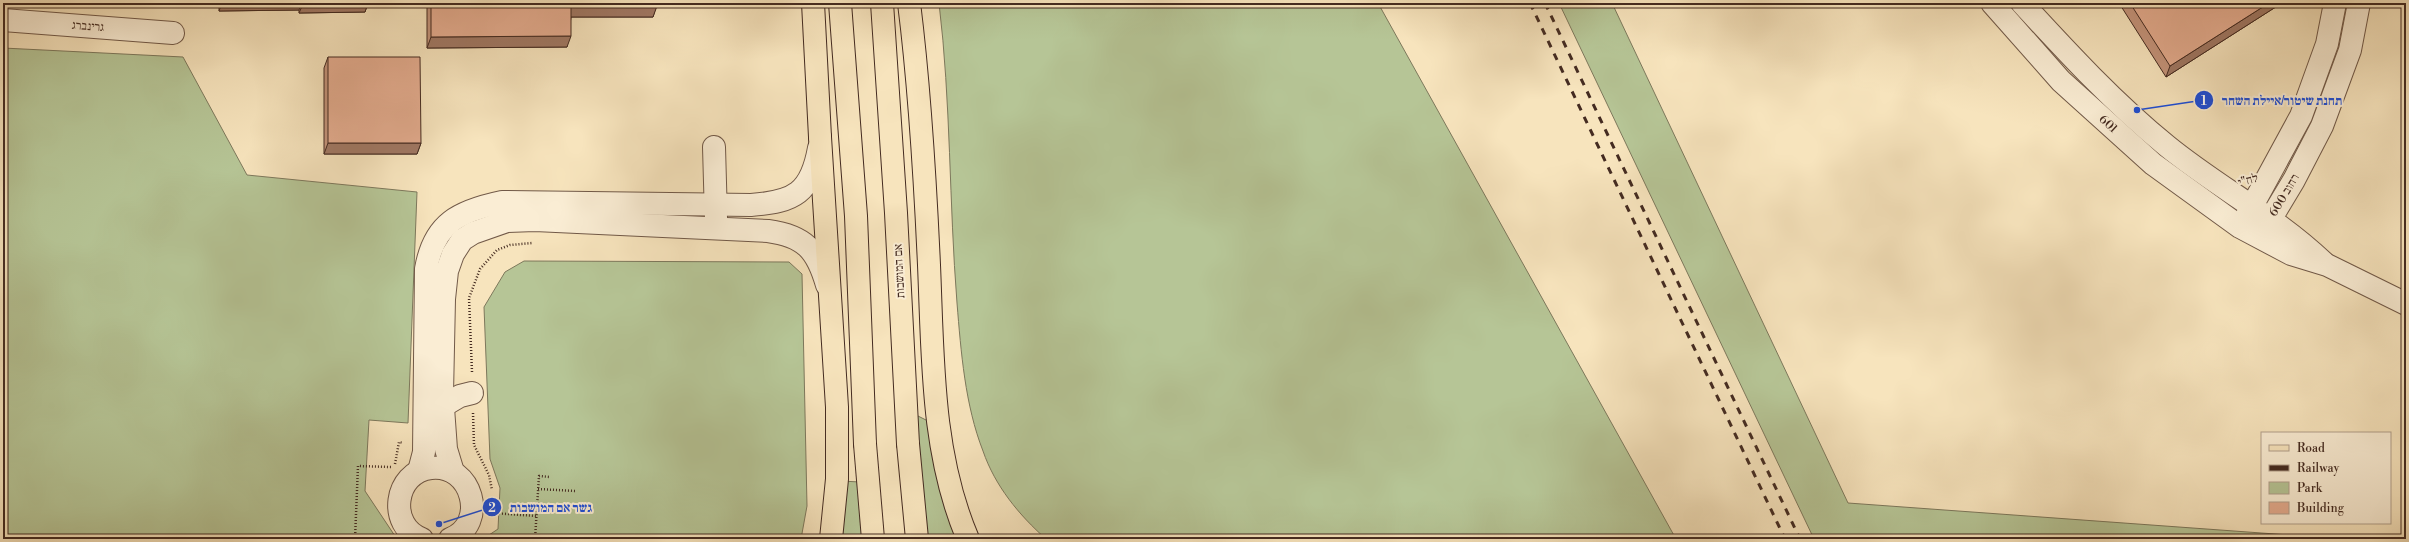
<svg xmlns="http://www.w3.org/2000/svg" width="2409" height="542" font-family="'Libre Bodoni','Frank Ruhl Libre',serif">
<rect width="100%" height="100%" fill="#f7e4bd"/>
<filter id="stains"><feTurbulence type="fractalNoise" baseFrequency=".005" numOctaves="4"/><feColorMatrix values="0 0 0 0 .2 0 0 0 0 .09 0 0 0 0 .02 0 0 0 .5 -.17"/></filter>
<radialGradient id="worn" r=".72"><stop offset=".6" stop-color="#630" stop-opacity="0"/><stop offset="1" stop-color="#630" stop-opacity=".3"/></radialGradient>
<g fill="#b6c596" stroke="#7d785c">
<path d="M 939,3 L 1378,3 L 1676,539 L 1046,539 C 1019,515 995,486 983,451 C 965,405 961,352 957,303 C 949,203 951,102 939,3 Z"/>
<path d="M 1559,3 L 1612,3 L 1848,503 L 2344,539 L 1814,539 Z"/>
<path d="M 3,48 L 183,57 L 247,175 L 417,192 L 408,423 L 369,420 L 365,491 L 397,539 L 3,539 Z"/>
<path d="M 524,261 L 789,262 L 802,274 L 807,506 L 801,539 L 483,539 L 498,529 L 500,488 L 490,459 L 484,307 L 505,272 Z"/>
<path d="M 914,414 L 932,423 L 957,539 L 927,539 Z"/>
<path d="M 841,481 L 860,482 L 862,539 L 841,539 Z"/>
</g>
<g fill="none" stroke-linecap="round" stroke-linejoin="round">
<defs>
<g id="minor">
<path id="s1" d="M 1992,3 L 2061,81 L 2153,164 L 2240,227 L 2291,254 L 2327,265 L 2406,304"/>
<path d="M 2022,3 C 2068,53 2114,103 2167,146 C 2217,187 2276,217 2323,262"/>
<path d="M 3,20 L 173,33"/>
<path d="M 714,147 L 716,218"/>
<path d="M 2245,219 L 2301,116 L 2327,44 L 2335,3"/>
<path d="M 2257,225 L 2270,220 L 2294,180 L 2322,126 L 2350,50 L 2359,3"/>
<path d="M 443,406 L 460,396 L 472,393"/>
<path d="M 419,471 L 424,452 L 426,269 C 434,223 459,211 502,202 L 751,205 C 794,202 811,193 819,148"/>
<path d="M 453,472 L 446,449 L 442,394 L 444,299 L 447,271 L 453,254 L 462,240 L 473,233 L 507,221 L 535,220 L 768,231 C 805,236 817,250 827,285"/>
<path d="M 422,539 C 387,526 394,472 431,468 C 472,463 489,524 450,539"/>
</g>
<g id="major">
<path d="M 813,3 L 820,137"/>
<path d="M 840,3 L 856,216 L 865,444"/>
<path d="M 882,3 L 896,213 L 908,444"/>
</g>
<g id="highway">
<path d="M 909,3 C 920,90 925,177 929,265 C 933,357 931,453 968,539"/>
<path d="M 820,137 L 837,407 L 837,479 L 831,539"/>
</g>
</defs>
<use href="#minor" stroke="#715948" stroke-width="24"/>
<use href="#major" stroke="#442b21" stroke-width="24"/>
<use href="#highway" stroke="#442b21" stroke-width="24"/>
<g stroke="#442b21" stroke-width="2.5" stroke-dasharray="1 2" stroke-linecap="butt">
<path d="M 472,372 L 469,298 L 480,269 L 497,250 L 510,245 L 532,243"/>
<path d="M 473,413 L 474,445 L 489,475 L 492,490"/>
<path d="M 395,464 L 399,442 L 403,443"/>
<path d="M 538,489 L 576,491"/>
<path d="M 493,513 L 536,516"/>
<path d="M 355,539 L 358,466 L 391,467"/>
<path d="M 535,539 L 539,476 L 550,477"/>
</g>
<use href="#minor" stroke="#faedd4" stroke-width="22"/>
<use href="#major" stroke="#f7e4bd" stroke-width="22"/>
<use href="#highway" stroke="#f7e4bd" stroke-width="22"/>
<g stroke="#442b21" stroke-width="3" stroke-dasharray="7 7" stroke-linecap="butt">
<path d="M 1530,3 L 1785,539"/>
<path d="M 1545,3 L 1800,539"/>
</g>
<defs>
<g id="major-bridge">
<path d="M 865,444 L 873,539"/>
<path d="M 908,444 L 917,539"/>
</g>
</defs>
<use href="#major-bridge" stroke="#442b21" stroke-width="24" stroke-linecap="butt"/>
<use href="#major-bridge" stroke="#f7e4bd" stroke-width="22"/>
</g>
<g fill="#c4947b" stroke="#442b21">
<path d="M 219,3 L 368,3 L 365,12 L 299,13 L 299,10 L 219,11 Z"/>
<path d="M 427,3 L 657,3 L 653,17 L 571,17 L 567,47 L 427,48 Z"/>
<path d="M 2119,3 L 2282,3 L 2166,77 Z"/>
<path d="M 328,57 L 421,143 L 417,154 L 324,154 L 324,68 Z"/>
<path d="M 2406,127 L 2406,137 L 2403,136 Z"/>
</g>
<g fill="#a07864" stroke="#442b21">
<path d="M 222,3 L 302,3 L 299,10 L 219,11 Z"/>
<path d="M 368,3 L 365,12 L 299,13 L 303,4 Z"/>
<path d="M 2269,3 L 2282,3 L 2166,77 L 2170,66 Z"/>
<path d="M 571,6 L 657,6 L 653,17 L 567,17 Z"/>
<path d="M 571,36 L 567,47 L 427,48 L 431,37 Z"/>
<path d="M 328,143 L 421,143 L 417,154 L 324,154 Z"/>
</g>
<g fill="#e4ac8f" stroke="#442b21">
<path d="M 303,3 L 368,3 L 303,4 Z"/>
<path d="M 431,3 L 657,3 L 657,6 L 571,6 L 571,36 L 431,37 Z"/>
<path d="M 2130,3 L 2269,3 L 2170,66 Z"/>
<path d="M 328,57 L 420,57 L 421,143 L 328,143 Z"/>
</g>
<g text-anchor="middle" stroke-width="4" stroke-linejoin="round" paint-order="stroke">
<g font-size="12" fill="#442b21" stroke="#faedd4">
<text transform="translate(88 26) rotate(4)" y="4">גרינברג</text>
<text dy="4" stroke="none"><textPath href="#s1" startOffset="168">601</textPath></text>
<text transform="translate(2248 180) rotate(-16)" y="4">לח"י</text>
<text transform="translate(2284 195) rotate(-59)" y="4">רחוב 600</text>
<text transform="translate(899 271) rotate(-93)" y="4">אם המושבות</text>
</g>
</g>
<path fill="none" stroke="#1d4ed8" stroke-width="1.5" d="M2137 110L2204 100M439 524L492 507"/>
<g fill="#1d4ed8" stroke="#faedd4" stroke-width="1.5">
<circle cx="2137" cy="110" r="4"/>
<circle cx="439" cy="524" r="4"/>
<circle cx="2204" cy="100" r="10"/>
<circle cx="492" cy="507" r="10"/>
</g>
<g font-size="12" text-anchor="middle" font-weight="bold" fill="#fff">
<text x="2204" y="105">1</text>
<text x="492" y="512">2</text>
</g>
<g font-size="13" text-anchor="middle" font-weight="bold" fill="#1d4ed8" stroke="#faedd4" stroke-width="4" stroke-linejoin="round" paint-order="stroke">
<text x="2282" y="105">תחנת שיטור/איילת השחר</text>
<text x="551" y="512">גשר אם המושבות</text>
</g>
<rect width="2409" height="542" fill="none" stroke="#f7e4bd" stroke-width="16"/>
<rect x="4" y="4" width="2401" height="534" fill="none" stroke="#442b21" stroke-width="2"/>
<rect x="8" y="8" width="2393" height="526" fill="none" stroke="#442b21"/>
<rect x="2261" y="432" width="130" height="92" fill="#faedd4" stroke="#b19f8c"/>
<rect x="2269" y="445" width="20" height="6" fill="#f7e4bd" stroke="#b19f8c"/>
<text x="2297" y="452" font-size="12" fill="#442b21">Road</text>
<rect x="2269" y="465" width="20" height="6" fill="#442b21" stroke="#b19f8c"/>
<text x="2297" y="472" font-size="12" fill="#442b21">Railway</text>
<rect x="2269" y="482" width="20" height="12" fill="#b6c596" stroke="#b19f8c"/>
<text x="2297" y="492" font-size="12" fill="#442b21">Park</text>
<rect x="2269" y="502" width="20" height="12" fill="#e4ac8f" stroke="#b19f8c"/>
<text x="2297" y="512" font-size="12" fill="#442b21">Building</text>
<rect width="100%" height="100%" filter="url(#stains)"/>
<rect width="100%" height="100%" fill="url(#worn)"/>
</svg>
